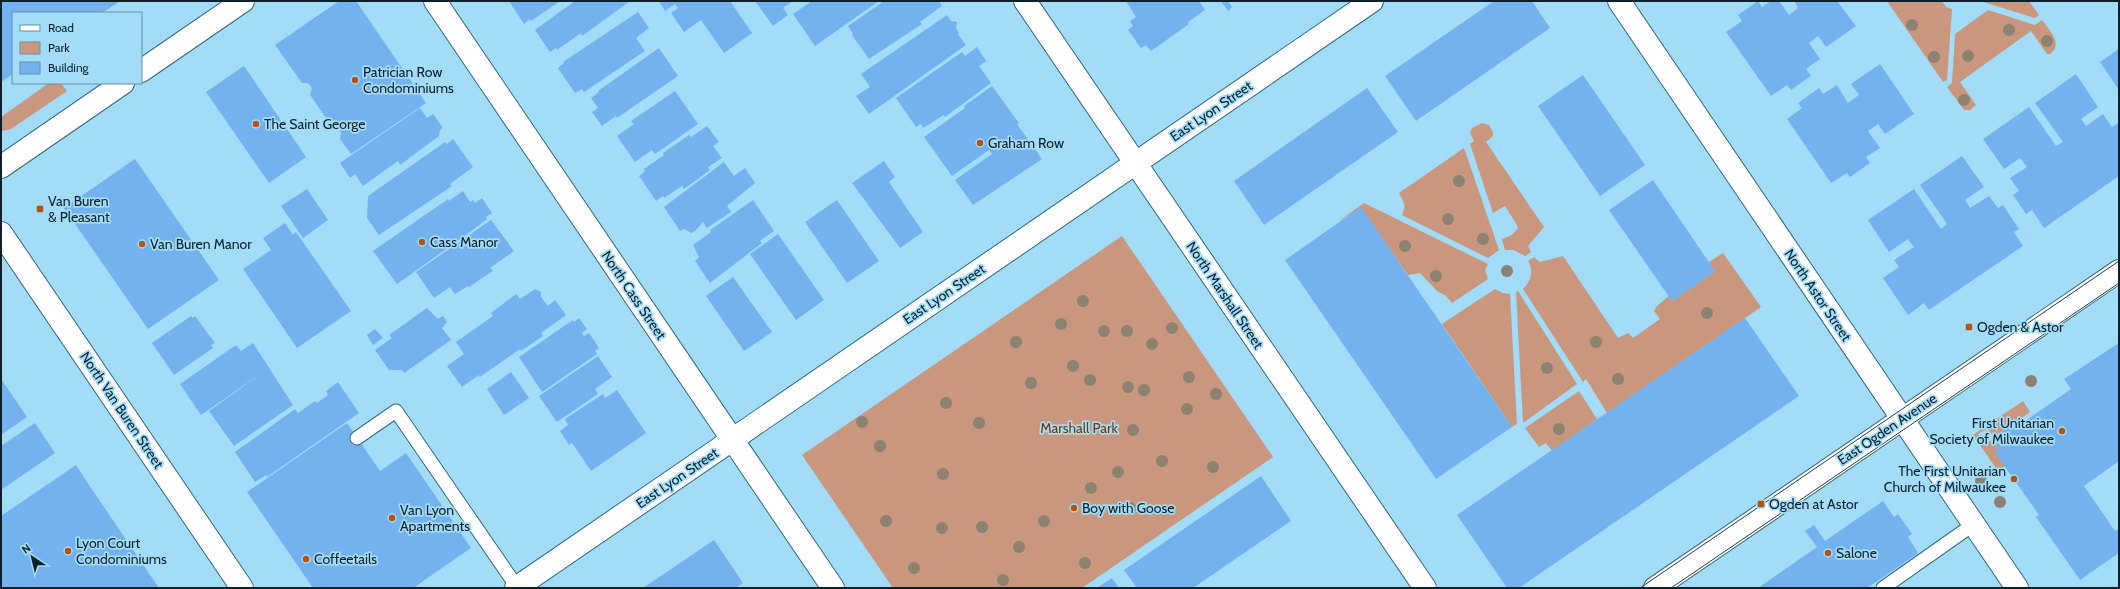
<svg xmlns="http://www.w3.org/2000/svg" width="2120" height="589" font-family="Cabin,sans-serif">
<rect width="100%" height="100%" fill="#a2dcf8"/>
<g fill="#c9977d">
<path d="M 1887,1 L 1942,1 L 1946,7 L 1952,9 L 1947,80 L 1943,82 Z"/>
<path d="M 1980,1 L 2029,1 L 2039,15 L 2035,18 Z"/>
<path d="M 1988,10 L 2035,25 L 2042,20 C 2049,30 2064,44 2050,54 L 2047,54 L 2031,31 L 1960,82 L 1976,105 L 1970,110 L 1964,110 L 1947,87 L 1952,83 L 1955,34 Z"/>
<path d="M 49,83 L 61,83 L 67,91 L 11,129 L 2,131 L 1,117 Z"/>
<path d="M 1482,123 L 1489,125 L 1493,132 L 1493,136 L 1486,142 L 1544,227 L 1528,246 L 1531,252 L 1525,256 L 1514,250 L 1505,250 L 1502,239 L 1512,235 L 1518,228 L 1517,225 L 1505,206 L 1493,213 L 1470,144 L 1474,141 L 1470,133 L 1472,128 Z"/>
<path d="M 1464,148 L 1499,250 L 1488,258 L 1402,215 C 1407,206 1403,201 1399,193 Z"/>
<path d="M 1364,203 L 1488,264 L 1485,270 L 1488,279 L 1452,303 L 1446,296 L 1437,291 L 1420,273 L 1408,275 L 1361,208 L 1339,221 Z"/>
<path d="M 1122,236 L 1273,457 L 1082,588 L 893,588 L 802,455 Z"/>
<path d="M 1723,253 L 1761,307 L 1607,413 L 1586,379 L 1583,382 L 1523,289 C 1531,281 1534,271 1528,261 L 1534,257 L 1540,262 L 1563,256 L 1618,338 L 1628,333 L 1633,338 L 1660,319 L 1654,311 L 1657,306 L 1669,296 L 1672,301 L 1715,271 L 1709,262 Z"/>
<path d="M 1495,289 L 1503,293 L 1510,294 L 1517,424 L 1512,427 L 1442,324 Z"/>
<path d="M 1518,291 L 1577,384 L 1523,423 L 1516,292 Z"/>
<path d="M 1579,391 L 1597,419 L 1552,451 L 1546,443 L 1539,447 L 1525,428 Z"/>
<path d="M 2023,401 L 2030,412 L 1995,437 L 1987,429 L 1978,434 L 1984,444 L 1993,440 L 1999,448 L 1995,451 L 2005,466 L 1998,471 L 1973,435 Z"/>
</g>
<g fill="#74b2ef">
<path d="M 1,1 L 120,1 L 102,13 L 13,13 L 13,74 L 1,82 Z"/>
<path d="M 339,1 L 356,1 L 426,103 L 351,154 L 340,139 L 341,132 L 337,127 L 331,125 L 310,95 L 312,88 L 308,83 L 302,83 L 275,45 Z"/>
<path d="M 509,1 L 560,1 L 531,21 L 530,19 L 524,24 Z"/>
<path d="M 575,1 L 629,2 L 582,36 L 581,33 L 557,50 L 556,48 L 550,52 L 535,30 Z"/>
<path d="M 659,1 L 730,1 L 752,33 L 724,53 L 701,20 L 684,32 L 671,13 L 678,8 L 675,4 L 665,11 Z"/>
<path d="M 755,1 L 793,1 L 783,8 L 788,15 L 773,26 Z"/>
<path d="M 812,1 L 879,1 L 815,46 L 793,14 Z"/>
<path d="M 884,1 L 939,1 L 942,6 L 920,22 L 922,24 L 869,59 L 852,35 L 853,34 L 848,26 Z"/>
<path d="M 1126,1 L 1199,1 L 1205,10 L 1188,22 L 1189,24 L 1151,51 L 1146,45 L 1141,48 L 1128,30 L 1133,26 L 1130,21 L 1136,17 Z"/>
<path d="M 1221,1 L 1228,1 L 1232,7 L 1228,11 Z"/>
<path d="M 1494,1 L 1532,1 L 1550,28 L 1416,121 L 1385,76 Z"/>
<path d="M 1758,1 L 1762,7 L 1771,1 L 1779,1 L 1789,15 L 1798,8 L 1794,1 L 1837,1 L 1856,26 L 1826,47 L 1818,36 L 1809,43 L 1820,59 L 1806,69 L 1811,76 L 1791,90 L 1787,85 L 1771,96 L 1726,32 L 1742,21 L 1738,15 Z"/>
<path d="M 638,12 L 649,28 L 636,38 L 645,51 L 584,92 L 582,89 L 575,93 L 558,68 L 564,63 L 563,62 Z"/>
<path d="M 947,15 L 951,21 L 957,22 L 956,28 L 959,33 L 958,34 L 966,45 L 869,114 L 856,96 L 870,87 L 861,74 Z"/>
<path d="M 977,47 L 986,61 L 979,66 L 991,83 L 945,117 L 944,115 L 923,128 L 921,124 L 916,127 L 896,98 L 962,52 L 965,56 Z"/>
<path d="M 659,48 L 678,76 L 617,118 L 616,116 L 602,126 L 592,112 L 598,108 L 591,98 L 599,92 L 598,91 Z"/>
<path d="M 2119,49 L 2119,90 L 2100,62 Z"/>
<path d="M 1880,64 L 1914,114 L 1885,134 L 1878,124 L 1868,131 L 1880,148 L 1866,157 L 1870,163 L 1850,177 L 1847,173 L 1831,183 L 1787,119 L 1802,108 L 1798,103 L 1819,88 L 1823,94 L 1837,85 L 1848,103 L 1859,95 L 1851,84 Z"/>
<path d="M 244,66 L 306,157 L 269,183 L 206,92 Z"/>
<path d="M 2076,74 L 2098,107 L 2081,119 L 2086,126 L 2103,114 L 2112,127 L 2118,123 L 2119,124 L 2119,176 L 2044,228 L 2032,210 L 2026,214 L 2013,195 L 2019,191 L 2010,178 L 2027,167 L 2020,158 L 2004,169 L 1983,139 L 2029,107 L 2056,146 L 2063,142 L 2035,103 Z"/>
<path d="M 1583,75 L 1645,165 L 1600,196 L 1538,106 Z"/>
<path d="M 992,86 L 1019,123 L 1017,124 L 1042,159 L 973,205 L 955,180 L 992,154 L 989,150 L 952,176 L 924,137 L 965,108 L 964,106 Z"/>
<path d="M 1367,88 L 1398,132 L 1264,225 L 1234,181 Z"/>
<path d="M 675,91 L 698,124 L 655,154 L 652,150 L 635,162 L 617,136 L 634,124 L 631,121 Z"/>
<path d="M 420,108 L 427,118 L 433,114 L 443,128 L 440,130 L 439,136 L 400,165 L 398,161 L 363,186 L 355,174 L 350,178 L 340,163 Z"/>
<path d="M 707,126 L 719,142 L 713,146 L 722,158 L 708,167 L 710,170 L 684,189 L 682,186 L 664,198 L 663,196 L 656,201 L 639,176 L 645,171 L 644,169 L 664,155 L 663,153 L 689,135 L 691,137 Z"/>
<path d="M 453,139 L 473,167 L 450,184 L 452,186 L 379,235 L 367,218 L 368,196 L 445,142 L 447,144 Z"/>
<path d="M 1962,156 L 1984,187 L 1965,200 L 1970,208 L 1989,196 L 1998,208 L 2003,205 L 2019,229 L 2014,232 L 2023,246 L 1929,310 L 1924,303 L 1908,315 L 1883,278 L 1899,267 L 1894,260 L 1914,247 L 1908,239 L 1889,252 L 1868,220 L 1914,189 L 1941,229 L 1947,224 L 1920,185 Z"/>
<path d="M 135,159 L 219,280 L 148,329 L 64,208 Z"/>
<path d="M 884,161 L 895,177 L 889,182 L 923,232 L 900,248 L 852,183 Z"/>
<path d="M 724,162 L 734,176 L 745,168 L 755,183 L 727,206 L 731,212 L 707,228 L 703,222 L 695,231 L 691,233 L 684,229 L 680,231 L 664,207 Z"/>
<path d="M 1653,180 L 1715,271 L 1672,301 L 1609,210 Z"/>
<path d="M 307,189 L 328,220 L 303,238 L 281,206 Z"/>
<path d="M 463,191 L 470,202 L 473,200 L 475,203 L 482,198 L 492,213 L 486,217 L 487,219 L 470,232 L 397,284 L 373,251 L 448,199 L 449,201 Z"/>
<path d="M 753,200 L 774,231 L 760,241 L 762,243 L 710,283 L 695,261 L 699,257 L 693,245 L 711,232 L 710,230 Z"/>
<path d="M 837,200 L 879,261 L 847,283 L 805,222 Z"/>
<path d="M 1361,207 L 1512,427 L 1436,479 L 1285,260 Z"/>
<path d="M 491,220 L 514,251 L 490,268 L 493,271 L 469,287 L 468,286 L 455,294 L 450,287 L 434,298 L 416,272 Z"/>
<path d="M 285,223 L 293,235 L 296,232 L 351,311 L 297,348 L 243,269 L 271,250 L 263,238 Z"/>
<path d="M 778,234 L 824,300 L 796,320 L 750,254 Z"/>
<path d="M 733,277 L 772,332 L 744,351 L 706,296 Z"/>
<path d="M 535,289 L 541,292 L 541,297 L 548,306 L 555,300 L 566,315 L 541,333 L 543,336 L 521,351 L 520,349 L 480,377 L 479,375 L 462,387 L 447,366 L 464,354 L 456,342 L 493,316 L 491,313 L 516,294 L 520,299 Z"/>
<path d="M 427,308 L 438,319 L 443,316 L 447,322 L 442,328 L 451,340 L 404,373 L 402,370 L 389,370 L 375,350 L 392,338 L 389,335 Z"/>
<path d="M 191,316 L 193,318 L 195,316 L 215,343 L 211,345 L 213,348 L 174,375 L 152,343 Z"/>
<path d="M 579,318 L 587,329 L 582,333 L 584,336 L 589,333 L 599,348 L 595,351 L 597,354 L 542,392 L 519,357 L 573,320 L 574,322 Z"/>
<path d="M 1745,318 L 1799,396 L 1519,588 L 1507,588 L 1457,515 Z"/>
<path d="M 375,329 L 383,338 L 373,345 L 367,335 Z"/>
<path d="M 253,343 L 293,405 L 234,446 L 209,411 L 265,371 L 201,415 L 180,384 L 236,345 L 241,351 Z"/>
<path d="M 2119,343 L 2119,461 L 2084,486 L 2115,531 L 2119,529 L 2119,553 L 2080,580 L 2036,517 L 2039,515 L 1994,451 L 1999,448 L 1992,439 L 2019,420 L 2021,424 L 2071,389 L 2064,379 Z"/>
<path d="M 598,356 L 612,377 L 595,389 L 598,394 L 557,422 L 539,396 Z"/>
<path d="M 511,372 L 529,398 L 504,415 L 487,389 Z"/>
<path d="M 1,379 L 27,417 L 1,435 Z"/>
<path d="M 338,382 L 359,413 L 267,477 L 266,475 L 255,482 L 235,452 L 295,409 L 298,413 L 315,401 L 317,403 L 328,395 L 326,391 Z"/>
<path d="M 617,390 L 646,433 L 591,471 L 572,443 L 569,445 L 560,431 L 568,425 L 565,419 L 603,394 L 605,398 Z"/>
<path d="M 35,423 L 55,453 L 1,490 L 1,446 Z"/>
<path d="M 347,423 L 380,471 L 406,453 L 471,548 L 413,588 L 313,588 L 247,492 Z"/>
<path d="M 76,465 L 87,482 L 159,588 L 1,588 L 1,516 Z"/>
<path d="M 1261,476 L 1291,521 L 1193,588 L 1137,588 L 1124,570 Z"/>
<path d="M 1883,501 L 1894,517 L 1898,514 L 1912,534 L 1908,537 L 1918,553 L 1898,567 L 1867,588 L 1758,588 L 1817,547 L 1805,531 L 1814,525 L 1825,541 Z"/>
<path d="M 714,540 L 743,583 L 736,588 L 643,588 Z"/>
<path d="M 1112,578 L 1119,588 L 1097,588 Z"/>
</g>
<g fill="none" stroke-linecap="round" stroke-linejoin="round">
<defs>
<g id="lane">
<path d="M 357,438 L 396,411 L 517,587"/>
<path d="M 1883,588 L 1974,524"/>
</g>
<g id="street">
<path d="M 435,1 L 833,588"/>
<path d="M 1025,1 L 1425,588"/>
<path d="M 1619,1 L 2017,588"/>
<path d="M 141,71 L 243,1"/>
<path d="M 1,167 L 123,83"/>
<path d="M 516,588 L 1372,1"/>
</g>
<g id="secondary">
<path d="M 1,233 L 242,588"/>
<path d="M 1655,588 L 2119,271"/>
</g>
</defs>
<use href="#lane" stroke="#316981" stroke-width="15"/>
<use href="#street" stroke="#316981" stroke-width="24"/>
<use href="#secondary" stroke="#316981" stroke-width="24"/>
<use href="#lane" stroke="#fff" stroke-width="13"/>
<use href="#street" stroke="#fff" stroke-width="22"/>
<use href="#secondary" stroke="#fff" stroke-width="22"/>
<g stroke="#213d4b" stroke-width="1">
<path d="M 1640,588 L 2119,261"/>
<path d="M 1671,588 L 2119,283"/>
</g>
</g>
<g fill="#8d8171">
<circle cx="1912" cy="25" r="6"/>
<circle cx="2009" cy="30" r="6"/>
<circle cx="2047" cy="41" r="6"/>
<circle cx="1968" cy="56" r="6"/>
<circle cx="1934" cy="57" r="6"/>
<circle cx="1964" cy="100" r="6"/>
<circle cx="1459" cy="181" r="6"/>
<circle cx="1448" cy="219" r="6"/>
<circle cx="1483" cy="239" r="6"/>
<circle cx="1405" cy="246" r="6"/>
<circle cx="1507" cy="271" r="6"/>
<circle cx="1436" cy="276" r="6"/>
<circle cx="1083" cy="301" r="6"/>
<circle cx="1707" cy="313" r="6"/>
<circle cx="1061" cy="324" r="6"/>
<circle cx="1172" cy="328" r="6"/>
<circle cx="1104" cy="331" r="6"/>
<circle cx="1127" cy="331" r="6"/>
<circle cx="1016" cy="342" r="6"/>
<circle cx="1596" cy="342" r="6"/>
<circle cx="1152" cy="344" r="6"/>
<circle cx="1073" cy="366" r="6"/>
<circle cx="1547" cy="368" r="6"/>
<circle cx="1189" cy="377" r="6"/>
<circle cx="1618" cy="379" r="6"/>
<circle cx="1090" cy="380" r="6"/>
<circle cx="2031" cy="381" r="6"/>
<circle cx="1031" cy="383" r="6"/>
<circle cx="1128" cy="387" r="6"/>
<circle cx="1144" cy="390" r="6"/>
<circle cx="1216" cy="394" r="6"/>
<circle cx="946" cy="403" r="6"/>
<circle cx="1187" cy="409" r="6"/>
<circle cx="862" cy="422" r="6"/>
<circle cx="979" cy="423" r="6"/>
<circle cx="1559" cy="429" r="6"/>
<circle cx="1133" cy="430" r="6"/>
<circle cx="880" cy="446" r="6"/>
<circle cx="1162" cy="461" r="6"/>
<circle cx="1213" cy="467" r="6"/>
<circle cx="1118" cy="472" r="6"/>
<circle cx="943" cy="474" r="6"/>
<circle cx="1981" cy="481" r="6"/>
<circle cx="1091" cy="488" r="6"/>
<circle cx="2000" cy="502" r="6"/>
<circle cx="1130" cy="508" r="6"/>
<circle cx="886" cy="521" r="6"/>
<circle cx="1044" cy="521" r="6"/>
<circle cx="982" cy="527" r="6"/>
<circle cx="942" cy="528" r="6"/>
<circle cx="1019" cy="547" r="6"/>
<circle cx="1085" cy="563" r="6"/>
<circle cx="914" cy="568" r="6"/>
<circle cx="1003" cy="580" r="6"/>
</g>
<g fill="#b3530d" stroke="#a2dcf8" stroke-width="1.5">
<circle cx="355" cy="80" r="4"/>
<circle cx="256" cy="124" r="4"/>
<circle cx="980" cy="143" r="4"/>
<rect x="36" y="205" width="8" height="8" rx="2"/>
<circle cx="422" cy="242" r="4"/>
<circle cx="142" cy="244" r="4"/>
<rect x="1965" y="323" width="8" height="8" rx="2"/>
<circle cx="2062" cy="431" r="4"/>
<circle cx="2014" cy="479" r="4"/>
<rect x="1757" y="500" width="8" height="8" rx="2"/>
<circle cx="1074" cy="508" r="4"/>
<circle cx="392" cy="518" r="4"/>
<circle cx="68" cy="551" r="4"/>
<circle cx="1828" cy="553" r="4"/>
<circle cx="306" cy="559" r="4"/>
</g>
<g text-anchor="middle" stroke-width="3.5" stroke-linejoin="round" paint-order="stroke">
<g font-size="14" fill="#0a212c" stroke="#a2dcf8" text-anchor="start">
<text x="363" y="77">Patrician Row<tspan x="363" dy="16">Condominiums</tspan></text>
<text x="264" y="129">The Saint George</text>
<text x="988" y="148">Graham Row</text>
<text x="48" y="206">Van Buren<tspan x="48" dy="16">&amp; Pleasant</tspan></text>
<text x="430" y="247">Cass Manor</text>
<text x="150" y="249">Van Buren Manor</text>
<text x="1977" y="332">Ogden &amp; Astor</text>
<text x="2054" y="428" text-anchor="end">First Unitarian<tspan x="2054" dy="16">Society of Milwaukee</tspan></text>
<text x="2006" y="476" text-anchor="end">The First Unitarian<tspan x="2006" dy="16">Church of Milwaukee</tspan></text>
<text x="1769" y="509">Ogden at Astor</text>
<text x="1082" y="513">Boy with Goose</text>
<text x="400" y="515">Van Lyon<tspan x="400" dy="16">Apartments</tspan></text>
<text x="76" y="548">Lyon Court<tspan x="76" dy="16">Condominiums</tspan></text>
<text x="1836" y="558">Salone</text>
<text x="314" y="564">Coffeetails</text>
</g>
<g font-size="14" fill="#0a212c" stroke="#a2dcf8">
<text transform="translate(1211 111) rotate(-34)" y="5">East Lyon Street</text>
<text transform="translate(944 294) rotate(-34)" y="5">East Lyon Street</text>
<text transform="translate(634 295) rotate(56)" y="5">North Cass Street</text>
<text transform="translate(1225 295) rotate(56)" y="5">North Marshall Street</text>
<text transform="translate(1818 295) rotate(56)" y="5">North Astor Street</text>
<text transform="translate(122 410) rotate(56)" y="5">North Van Buren Street</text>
<text transform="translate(1887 429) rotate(-34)" y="5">East Ogden Avenue</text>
<text transform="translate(677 478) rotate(-34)" y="5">East Lyon Street</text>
</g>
<g font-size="14" fill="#7c3603" stroke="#a2dcf8">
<text x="1079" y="433">Marshall Park</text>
</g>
</g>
<rect width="2120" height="589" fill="none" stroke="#0a212c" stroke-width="4"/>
<rect x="12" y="12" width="130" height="72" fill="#a2dcf8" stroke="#6591a6"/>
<rect x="20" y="25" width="20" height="6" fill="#ffffff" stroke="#6591a6"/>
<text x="48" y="32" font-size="12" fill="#0a212c">Road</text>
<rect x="20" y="42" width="20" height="12" fill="#c9977d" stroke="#6591a6"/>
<text x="48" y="52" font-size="12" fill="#0a212c">Park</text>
<rect x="20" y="62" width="20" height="12" fill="#74b2ef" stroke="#6591a6"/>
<text x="48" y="72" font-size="12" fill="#0a212c">Building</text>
<g transform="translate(32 557) rotate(325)" stroke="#a2dcf8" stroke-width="3" paint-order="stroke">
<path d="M0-3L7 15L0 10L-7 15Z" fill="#0a212c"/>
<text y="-6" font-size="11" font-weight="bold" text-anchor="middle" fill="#0a212c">N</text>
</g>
</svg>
